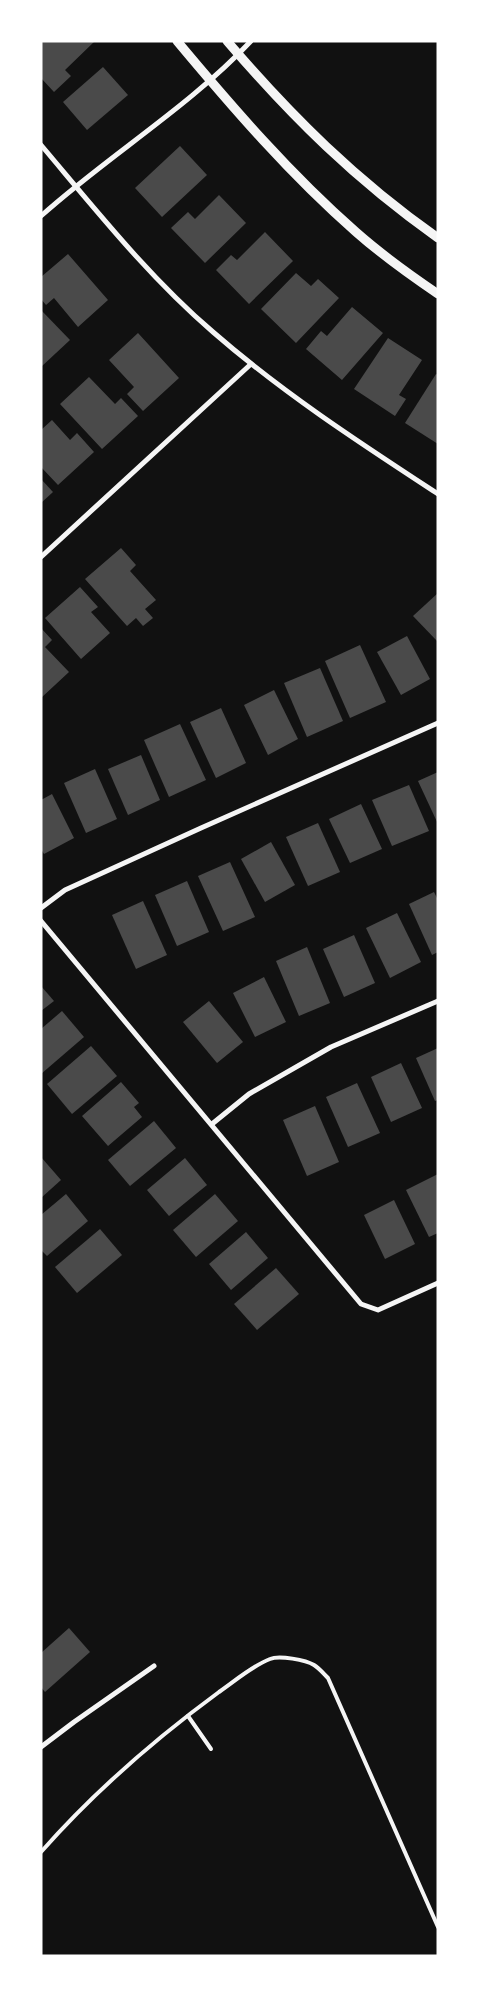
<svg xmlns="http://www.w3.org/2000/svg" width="479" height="1997" font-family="Roboto,sans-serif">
<rect width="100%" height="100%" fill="#111"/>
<g fill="#4a4a4a">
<path d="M 41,41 L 95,41 L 65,70 L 71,76 L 54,92 L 41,78 Z"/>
<path d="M 103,67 L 128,95 L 87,130 L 63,102 Z"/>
<path d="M 180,146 L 207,175 L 162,217 L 135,188 Z"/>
<path d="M 219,195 L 246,223 L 205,263 L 171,228 L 188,212 L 195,219 Z"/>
<path d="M 265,232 L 293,261 L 249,304 L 216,270 L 231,255 L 237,260 Z"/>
<path d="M 68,254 L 108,300 L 78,327 L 54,298 L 46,305 L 41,299 L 41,277 Z"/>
<path d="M 296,273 L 311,286 L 318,279 L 339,298 L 296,343 L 261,309 Z"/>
<path d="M 352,307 L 383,333 L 342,380 L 306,349 L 321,331 L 327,336 Z"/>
<path d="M 41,310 L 70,340 L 41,367 Z"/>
<path d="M 138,333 L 179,378 L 143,411 L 127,394 L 134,387 L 109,360 Z"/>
<path d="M 388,338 L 422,360 L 399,395 L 406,399 L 395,416 L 354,389 Z"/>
<path d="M 436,374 L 438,375 L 438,444 L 405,423 Z"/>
<path d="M 89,377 L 115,404 L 121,398 L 138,416 L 102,449 L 60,404 Z"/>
<path d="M 52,420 L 70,440 L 77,433 L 94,452 L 58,485 L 41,467 L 41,430 Z"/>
<path d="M 41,479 L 53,492 L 41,503 Z"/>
<path d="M 121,548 L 136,565 L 130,571 L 156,600 L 145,609 L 153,618 L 143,626 L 136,618 L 127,626 L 85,579 Z"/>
<path d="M 80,587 L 98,607 L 91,612 L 110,633 L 81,659 L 45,618 Z"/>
<path d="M 438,593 L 438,642 L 413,616 Z"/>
<path d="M 41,628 L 52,640 L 45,647 L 69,672 L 41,698 Z"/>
<path d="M 407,636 L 430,679 L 401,695 L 377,652 Z"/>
<path d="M 360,645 L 386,702 L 350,718 L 325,661 Z"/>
<path d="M 320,668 L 343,721 L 307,737 L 284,683 Z"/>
<path d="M 274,690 L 298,739 L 268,755 L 244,705 Z"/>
<path d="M 221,708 L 246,763 L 216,778 L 190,722 Z"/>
<path d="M 180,724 L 206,780 L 169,797 L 144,740 Z"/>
<path d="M 141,755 L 160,800 L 128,815 L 108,769 Z"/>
<path d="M 95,769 L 117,819 L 86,833 L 64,783 Z"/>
<path d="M 438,772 L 438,824 L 418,781 Z"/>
<path d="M 409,785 L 429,831 L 392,846 L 372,800 Z"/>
<path d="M 52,794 L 74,838 L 44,854 L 41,849 L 41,800 Z"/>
<path d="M 361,804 L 382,849 L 350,863 L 329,819 Z"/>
<path d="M 318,823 L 340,872 L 308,886 L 286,837 Z"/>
<path d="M 271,842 L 295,885 L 265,902 L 241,859 Z"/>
<path d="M 230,862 L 255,917 L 223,931 L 198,876 Z"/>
<path d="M 187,881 L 209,932 L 177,946 L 155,895 Z"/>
<path d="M 434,892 L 438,900 L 438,952 L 432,955 L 409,904 Z"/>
<path d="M 143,901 L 167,955 L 136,969 L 112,915 Z"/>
<path d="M 397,913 L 421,962 L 390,978 L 366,928 Z"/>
<path d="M 354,935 L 375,983 L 344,997 L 323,949 Z"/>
<path d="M 307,947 L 330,1003 L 299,1016 L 276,961 Z"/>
<path d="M 264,977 L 286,1022 L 255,1037 L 233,993 Z"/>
<path d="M 41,986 L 54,1001 L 41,1011 Z"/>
<path d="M 209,1001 L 243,1042 L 217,1063 L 183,1022 Z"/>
<path d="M 62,1011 L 84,1037 L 41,1074 L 41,1029 Z"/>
<path d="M 91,1046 L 117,1076 L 72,1114 L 47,1084 Z"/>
<path d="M 438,1048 L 438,1100 L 435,1101 L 416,1058 Z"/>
<path d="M 401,1063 L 422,1108 L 391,1122 L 371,1077 Z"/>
<path d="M 121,1082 L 139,1103 L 134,1107 L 142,1117 L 108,1146 L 82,1116 Z"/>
<path d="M 357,1083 L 380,1133 L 348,1147 L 326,1097 Z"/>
<path d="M 315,1106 L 339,1162 L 307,1176 L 283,1120 Z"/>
<path d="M 154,1121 L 176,1148 L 130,1186 L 108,1160 Z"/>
<path d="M 41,1157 L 61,1180 L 41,1198 Z"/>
<path d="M 185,1158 L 207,1185 L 169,1216 L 147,1190 Z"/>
<path d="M 438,1174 L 438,1233 L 429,1237 L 406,1190 Z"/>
<path d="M 66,1194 L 88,1221 L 47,1256 L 41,1250 L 41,1215 Z"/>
<path d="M 215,1194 L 238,1221 L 196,1257 L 173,1230 Z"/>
<path d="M 394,1200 L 415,1244 L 385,1259 L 364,1215 Z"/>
<path d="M 100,1229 L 122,1255 L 77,1293 L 55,1267 Z"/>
<path d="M 246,1232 L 268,1258 L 231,1290 L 209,1264 Z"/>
<path d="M 276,1268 L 299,1294 L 257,1330 L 234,1304 Z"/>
<path d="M 69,1628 L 90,1652 L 45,1692 L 41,1687 L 41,1653 Z"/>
</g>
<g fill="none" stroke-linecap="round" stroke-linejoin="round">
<g stroke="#f5f5f5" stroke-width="4">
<path d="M 188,1716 L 211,1749"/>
<path d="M 41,1852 C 94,1792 155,1739 219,1692 C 235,1681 252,1666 270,1659 C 279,1655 306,1660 314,1665 C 319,1668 324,1674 328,1678 L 438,1927"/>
</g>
<g stroke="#f5f5f5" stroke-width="5">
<path d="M 41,145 C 96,210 149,277 213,332 C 283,393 360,443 438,494"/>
<path d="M 41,216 C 109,155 189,107 251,41"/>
<path d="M 41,557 L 251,364"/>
<path d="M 41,908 L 65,890 L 201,828 L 438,723"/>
<path d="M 41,921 L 361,1304 L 378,1310 L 438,1283"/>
<path d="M 212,1124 L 249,1094 L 331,1047 L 438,1001"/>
<path d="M 41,1747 L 74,1722 L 154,1666"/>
</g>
<g stroke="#f5f5f5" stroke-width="9">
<path d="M 177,41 C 233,108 290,174 356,232 C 382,255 410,275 438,294"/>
<path d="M 227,41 C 292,117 356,180 438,238"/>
</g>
</g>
<rect width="479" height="1997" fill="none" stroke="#ffffff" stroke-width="85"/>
</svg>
